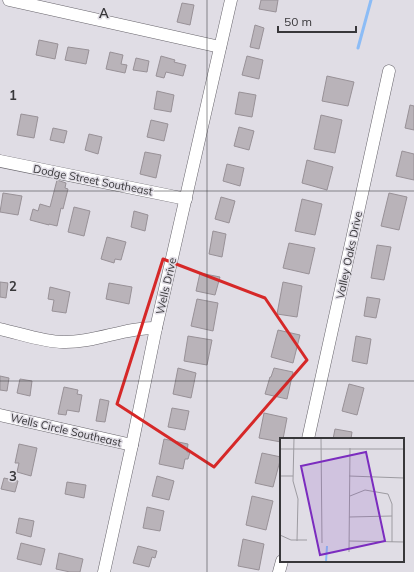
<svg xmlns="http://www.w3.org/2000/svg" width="414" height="572" font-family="Mulish,sans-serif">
<rect width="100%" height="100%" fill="#e0dde5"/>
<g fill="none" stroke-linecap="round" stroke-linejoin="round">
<path stroke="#8cbcf6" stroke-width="3" d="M 358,48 L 371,0"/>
</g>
<g fill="#b9b3b9" stroke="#989197">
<path d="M 261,0 L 278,0 L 276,12 L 259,9 Z"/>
<path d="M 182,3 L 194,5 L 190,25 L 177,22 Z"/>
<path d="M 255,25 L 264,28 L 259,49 L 250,47 Z"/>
<path d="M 39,40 L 58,44 L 55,59 L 36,55 Z"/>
<path d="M 68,47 L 89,50 L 86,64 L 65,60 Z"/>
<path d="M 110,52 L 123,55 L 121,64 L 127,65 L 125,73 L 106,69 Z"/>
<path d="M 161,56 L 175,60 L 174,62 L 186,65 L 183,76 L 166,72 L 164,78 L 156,76 Z"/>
<path d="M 247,56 L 263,60 L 259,79 L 242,75 Z"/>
<path d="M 136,58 L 149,61 L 147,72 L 133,70 Z"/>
<path d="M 327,76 L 354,82 L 348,106 L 322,101 Z"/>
<path d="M 157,91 L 174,95 L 171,112 L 154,109 Z"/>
<path d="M 239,92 L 256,95 L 252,117 L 235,114 Z"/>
<path d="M 410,105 L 414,106 L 414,130 L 405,128 Z"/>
<path d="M 21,114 L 38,117 L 34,138 L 17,135 Z"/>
<path d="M 321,115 L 342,120 L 335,153 L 314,149 Z"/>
<path d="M 151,120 L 168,124 L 164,141 L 147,137 Z"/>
<path d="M 239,127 L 254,131 L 249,150 L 234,146 Z"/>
<path d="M 53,128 L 67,131 L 64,143 L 50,140 Z"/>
<path d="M 89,134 L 102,137 L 98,154 L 85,150 Z"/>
<path d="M 402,151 L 414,154 L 414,180 L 396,176 Z"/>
<path d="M 145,152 L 161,155 L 156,178 L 140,174 Z"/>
<path d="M 307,160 L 333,167 L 327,190 L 302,183 Z"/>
<path d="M 227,164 L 244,168 L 240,186 L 223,181 Z"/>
<path d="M 57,180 L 66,183 L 65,188 L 68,189 L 63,209 L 61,208 L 57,226 L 49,224 L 49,225 L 30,220 L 33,209 L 38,211 L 40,204 L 50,207 Z"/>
<path d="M 3,193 L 22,196 L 18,215 L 0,212 Z"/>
<path d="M 389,193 L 407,197 L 399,230 L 381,226 Z"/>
<path d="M 221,197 L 235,201 L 229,223 L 215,219 Z"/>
<path d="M 302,199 L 322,204 L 315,235 L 295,231 Z"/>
<path d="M 74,207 L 90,211 L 84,236 L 68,232 Z"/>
<path d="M 134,211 L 148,215 L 145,231 L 131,227 Z"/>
<path d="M 213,231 L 226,234 L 222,257 L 209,254 Z"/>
<path d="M 107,237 L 126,242 L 121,260 L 115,259 L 114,263 L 101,259 Z"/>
<path d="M 289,243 L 315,248 L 309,274 L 283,268 Z"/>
<path d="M 377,245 L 391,247 L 384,280 L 371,278 Z"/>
<path d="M 200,273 L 220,277 L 215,295 L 196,291 Z"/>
<path d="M 0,282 L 8,283 L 6,298 L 0,297 Z"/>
<path d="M 283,282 L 302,286 L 297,317 L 277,314 Z"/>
<path d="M 109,283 L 132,287 L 129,304 L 106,299 Z"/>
<path d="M 50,287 L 70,292 L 66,313 L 52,311 L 54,300 L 48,299 Z"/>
<path d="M 367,297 L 380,299 L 376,318 L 364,316 Z"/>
<path d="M 197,299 L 218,303 L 213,331 L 191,326 Z"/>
<path d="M 278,330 L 300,335 L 293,363 L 271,357 Z"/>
<path d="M 188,336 L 212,340 L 207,365 L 184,361 Z"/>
<path d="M 356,336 L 371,339 L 367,364 L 352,361 Z"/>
<path d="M 178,368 L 196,373 L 191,398 L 173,394 Z"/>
<path d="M 274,368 L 293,372 L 287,399 L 265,394 L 270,377 L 271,377 Z"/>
<path d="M 0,376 L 9,378 L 7,391 L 0,390 Z"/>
<path d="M 20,379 L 32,381 L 30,396 L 17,393 Z"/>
<path d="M 349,384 L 364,388 L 357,415 L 342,411 Z"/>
<path d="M 64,387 L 78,390 L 77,394 L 82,395 L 79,412 L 67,410 L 66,415 L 58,414 Z"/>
<path d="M 100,399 L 109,401 L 105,422 L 96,421 Z"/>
<path d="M 172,408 L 189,411 L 185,430 L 168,427 Z"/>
<path d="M 264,413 L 287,418 L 283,439 L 281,439 L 281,442 L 259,438 Z"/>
<path d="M 335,429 L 352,432 L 351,439 L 333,439 Z"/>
<path d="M 164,439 L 188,444 L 187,452 L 190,452 L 188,459 L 185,459 L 183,469 L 159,464 Z"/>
<path d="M 19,444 L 37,448 L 31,476 L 17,472 L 19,463 L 15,463 Z"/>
<path d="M 262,453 L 281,457 L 273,487 L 255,483 Z"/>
<path d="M 157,476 L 174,481 L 169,500 L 152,496 Z"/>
<path d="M 4,478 L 18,481 L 15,492 L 1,489 Z"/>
<path d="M 67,482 L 86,485 L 84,498 L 65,494 Z"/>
<path d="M 252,496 L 273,501 L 266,530 L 246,525 Z"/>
<path d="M 147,507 L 164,511 L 160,531 L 143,528 Z"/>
<path d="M 19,518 L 34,521 L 31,537 L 16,533 Z"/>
<path d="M 243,539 L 264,544 L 259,570 L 238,566 Z"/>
<path d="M 21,543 L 45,549 L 41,565 L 17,559 Z"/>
<path d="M 138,546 L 157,551 L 155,558 L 152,557 L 149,567 L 133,563 Z"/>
<path d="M 59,553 L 83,559 L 80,572 L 70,572 L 56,569 Z"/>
</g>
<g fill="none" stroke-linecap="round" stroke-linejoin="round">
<defs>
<g id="street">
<path d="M 9,0 L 220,47"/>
<path d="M 0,161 L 186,199"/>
<path d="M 0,329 C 19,333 43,342 63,342 C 95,343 125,327 156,328"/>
<path d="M 0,415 L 132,445"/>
<path d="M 308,439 L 389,71"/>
<path d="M 104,572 L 132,445 L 156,328 L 231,0"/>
<path d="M 279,572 L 282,561"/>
</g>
</defs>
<use href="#street" stroke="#69666d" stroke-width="13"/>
<use href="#street" stroke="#fff" stroke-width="12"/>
</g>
<path fill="none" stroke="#d62828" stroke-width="3" stroke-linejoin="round" d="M 163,259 L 265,298 L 307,360 L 214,467 L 117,404 Z"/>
<path fill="none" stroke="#38373a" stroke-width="1" stroke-opacity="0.55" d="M 207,0 L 207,572M 0,191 L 414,191M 0,381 L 414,381"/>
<g text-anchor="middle" stroke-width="3" stroke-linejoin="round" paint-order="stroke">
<g font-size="11" fill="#38373a" stroke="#e0dde5">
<text transform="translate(93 180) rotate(11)" y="4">Dodge Street Southeast</text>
<text transform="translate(349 255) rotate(-78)" y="4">Valley Oaks Drive</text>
<text transform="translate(166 286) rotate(-77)" y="4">Wells Drive</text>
<text transform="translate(66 430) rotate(13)" y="4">Wells Circle Southeast</text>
</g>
</g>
<g transform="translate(280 438)">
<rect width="124" height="124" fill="#e0dde5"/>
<path fill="none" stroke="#8cbcf6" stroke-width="2" d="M 46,124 L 47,108"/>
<path fill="none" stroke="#9d9ba1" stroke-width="1" d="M 14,0 L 13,43 L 18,61 L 17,103M 41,0 L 42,105M 0,11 L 124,11M 0,38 L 13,38M 69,38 L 124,40M 70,58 L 85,52 L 108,56 L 112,66 L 112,104M 69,79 L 112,78M 0,97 L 11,102 L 27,102M 69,103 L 124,104M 69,114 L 70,10"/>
<path fill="#7b2cbf" fill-opacity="0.15" stroke="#7b2cbf" stroke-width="2" d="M 86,14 L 105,103 L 40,117 L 21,28 Z"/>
<rect width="124" height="124" fill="none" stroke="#38373a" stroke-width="2"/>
</g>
<g font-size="13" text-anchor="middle" font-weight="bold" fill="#38373a" stroke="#e0dde5" stroke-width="3" stroke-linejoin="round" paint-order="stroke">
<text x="104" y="18">A</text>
<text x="13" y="100">1</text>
<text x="13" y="291">2</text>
<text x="13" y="481">3</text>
</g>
<path d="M278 26v6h78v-6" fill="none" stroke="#38373a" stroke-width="2"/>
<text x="284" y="26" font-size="12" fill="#38373a" stroke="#e0dde5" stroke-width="3" paint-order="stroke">50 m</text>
</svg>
